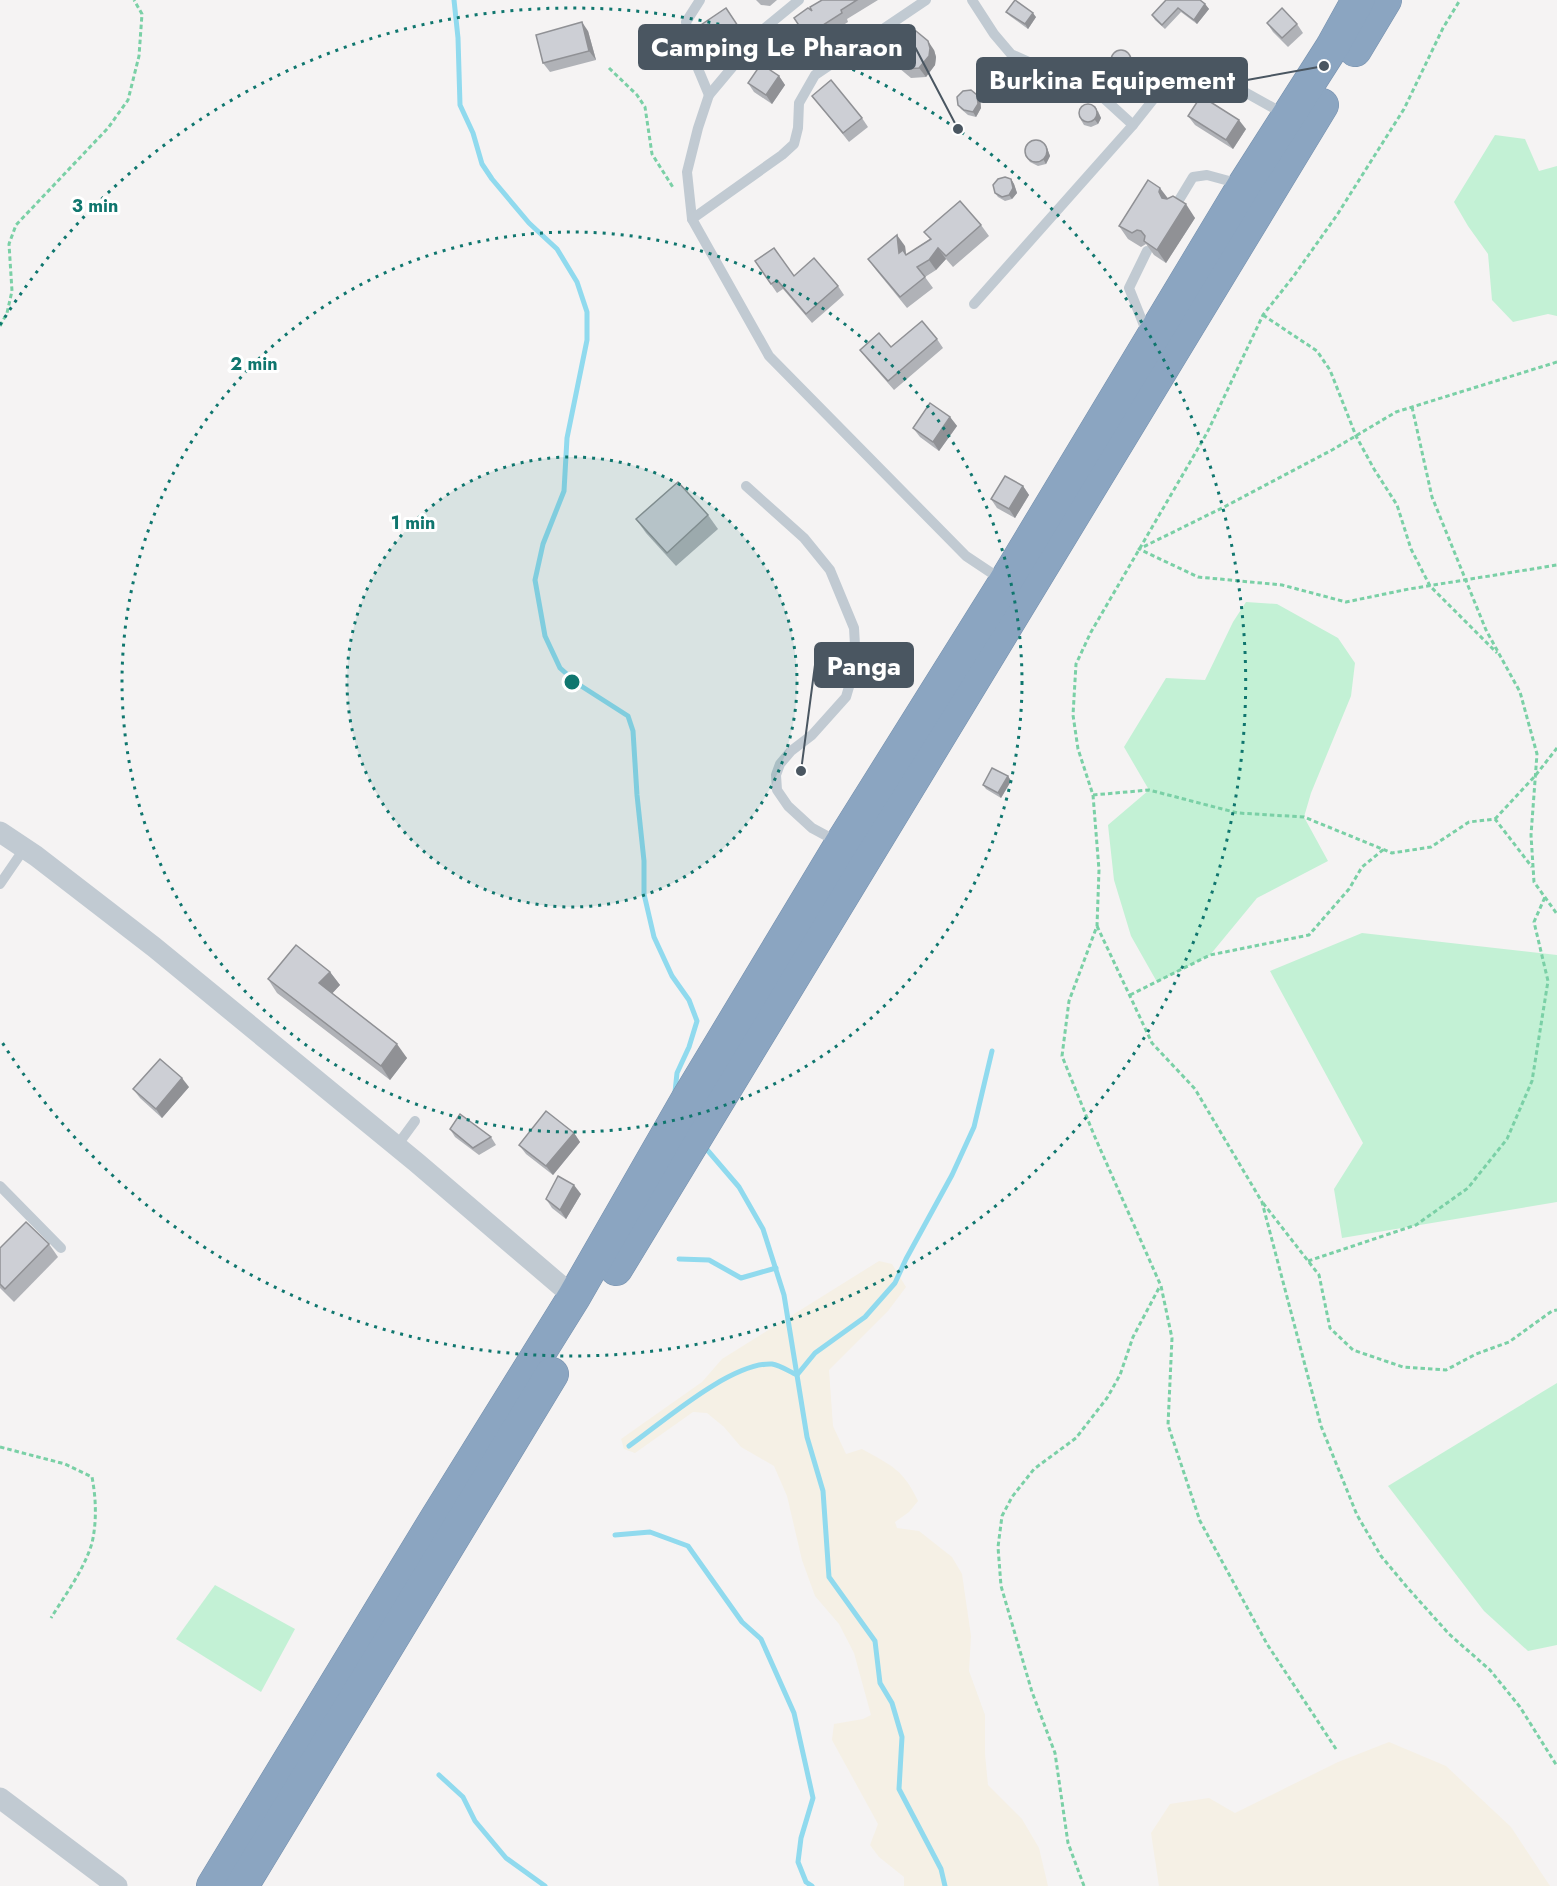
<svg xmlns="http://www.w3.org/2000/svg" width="1557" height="1886" font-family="Jost,sans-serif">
<rect width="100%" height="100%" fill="#f5f3f3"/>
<g fill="#c3f1d5">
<path d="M 1495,135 L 1525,139 L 1539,171 L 1557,166 L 1557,316 L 1548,314 L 1513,322 L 1492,300 L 1488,254 L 1468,226 L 1454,202 Z"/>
<path d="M 1246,602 L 1277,604 L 1338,638 L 1355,663 L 1351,696 L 1311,793 L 1304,817 L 1328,861 L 1257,898 L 1210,955 L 1157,982 L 1131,936 L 1114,880 L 1108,825 L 1149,790 L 1124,747 L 1166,678 L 1205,680 L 1233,622 Z"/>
<path d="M 1362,933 L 1557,955 L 1557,1202 L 1342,1238 L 1334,1189 L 1363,1143 L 1270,971 Z"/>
<path d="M 1557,1383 L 1557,1645 L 1528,1651 L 1484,1611 L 1388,1486 Z"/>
<path d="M 215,1585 L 295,1629 L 261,1692 L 176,1639 Z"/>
</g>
<g fill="#f5f0e5">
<path d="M 879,1261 L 892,1264 L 906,1287 L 888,1311 L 829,1370 L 833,1426 L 846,1454 L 862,1449 C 892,1466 903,1469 918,1501 L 909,1512 L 895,1522 L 897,1528 L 919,1531 L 952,1557 L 962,1574 L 971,1636 L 969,1671 L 985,1715 L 985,1754 L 988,1785 L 1022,1819 L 1039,1848 L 1048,1886 L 904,1886 L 904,1877 L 879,1857 L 870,1845 L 878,1824 L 832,1740 L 834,1724 L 863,1719 L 871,1715 L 854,1653 L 839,1624 L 815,1596 L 802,1560 L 787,1496 L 774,1466 L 741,1447 L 724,1427 L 707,1413 L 693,1412 L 635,1453 L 624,1449 L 621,1439 L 702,1382 L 722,1359 Z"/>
<path d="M 1389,1742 L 1446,1766 L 1511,1827 L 1550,1886 L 1159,1886 L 1151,1833 L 1170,1804 L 1209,1798 L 1235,1813 L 1338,1762 Z"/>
</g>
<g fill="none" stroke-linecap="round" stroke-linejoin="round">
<g stroke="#90daee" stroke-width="5">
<path d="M 454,0 L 458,38 L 460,105 L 473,133 L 482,164 L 492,179 L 529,223 L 557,249 L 577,282 L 587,312 L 587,340 L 567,438 L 564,491 L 543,544 L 535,580 L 545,636 L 560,668 L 578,684 L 628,716 L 633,731 L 637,795 L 644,861 L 644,894 L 654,937 L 672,976 L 689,1000 L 697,1021 L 689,1047 L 677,1073 L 675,1092"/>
<path d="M 703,1145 L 739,1187 L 763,1229 L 784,1295 L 807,1437 L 823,1491 L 829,1577 L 875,1641 L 880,1683 L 892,1703 L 902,1737 L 899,1789 L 941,1869 L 945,1886"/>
<path d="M 679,1259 L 709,1260 L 741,1278 L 776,1268"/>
<path d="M 629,1446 C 663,1422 731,1362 772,1364 C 780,1365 790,1372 797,1375 L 815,1353 L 865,1317 L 895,1283 L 906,1259 L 952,1175 L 974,1127 L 992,1051"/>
<path d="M 615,1535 L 650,1532 L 688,1546 L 742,1622 L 761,1639 L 794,1713 L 813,1798 L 801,1838 L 798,1862 L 806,1882 L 812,1886"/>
<path d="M 439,1775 L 463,1797 L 475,1821 L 506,1858 L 545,1886"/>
</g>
<defs>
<g id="highway">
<path d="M 1355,50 L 1385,0"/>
<path d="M 616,1269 L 1322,105"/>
<path d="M 213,1886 L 436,1519 L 574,1297 L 687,1100 L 841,844 L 1005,582 L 1244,185 L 1332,47 L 1358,0"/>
<path d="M 242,1886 L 552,1374"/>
</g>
</defs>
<use href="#highway" stroke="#7690ad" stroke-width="34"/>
<g stroke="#7ad0a6" stroke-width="3" stroke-dasharray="4.5 3" stroke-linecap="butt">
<path d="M 609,68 L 637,95 L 645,107 L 652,154 L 674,189"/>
<path d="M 1263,315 L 1317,351 L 1330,370 L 1356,436 L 1374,469 L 1397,505 L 1411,549 L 1430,586 L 1497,653"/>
<path d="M 0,326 L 7,313 L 12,291 L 9,244 L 16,225 L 108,128 L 128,100 L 139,56 L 142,14 L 134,0"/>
<path d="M 1557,362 L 1396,412 L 1332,450 L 1224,507 L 1139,549 L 1198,577 L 1282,585 L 1346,602 L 1409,589 L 1557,565"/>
<path d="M 1412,407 L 1432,497 L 1486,630 L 1520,692 L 1537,754 L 1531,835 L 1534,882 L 1557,914"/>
<path d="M 1093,795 L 1149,790 L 1238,813 L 1304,817 L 1392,853 L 1431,847 L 1469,822 L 1495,819 L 1532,867"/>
<path d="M 1495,819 L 1535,776 L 1557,748"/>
<path d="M 1097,926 L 1152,1043 L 1195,1089 L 1262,1202 L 1321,1426 L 1357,1515 L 1381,1556 L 1406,1586 L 1449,1634 L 1490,1670 L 1520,1707 L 1557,1766"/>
<path d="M 1130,995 L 1210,955 L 1309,935 L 1349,889 L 1362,867 L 1384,849"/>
<path d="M 1263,1203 L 1319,1275 L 1330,1328 L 1353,1350 L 1403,1367 L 1446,1370 L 1476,1354 L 1509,1342 L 1552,1311 L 1557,1310"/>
<path d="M 1308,1261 L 1416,1225 L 1468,1188 L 1507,1139 L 1532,1081 L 1548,981 L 1534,922 L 1545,897"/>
<path d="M 0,1447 L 65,1464 L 92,1477 C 96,1498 97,1521 92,1543 C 84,1570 65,1595 51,1618"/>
<path d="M 1336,1749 L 1267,1644 L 1200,1521 L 1168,1425 L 1172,1338 L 1161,1286 L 1094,1135 L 1062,1056 L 1069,1001 L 1097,926 L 1099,870 L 1093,795 L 1078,749 L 1073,715 L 1076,664 L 1091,632 L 1207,433 L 1263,315 L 1293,277 L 1337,215 L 1404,109 L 1443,28 L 1460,0"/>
<path d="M 1084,1886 L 1068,1843 L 1055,1753 L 1032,1692 L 1001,1586 L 998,1547 L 1002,1516 L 1012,1497 L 1034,1469 L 1076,1438 L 1107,1398 L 1120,1375 L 1133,1337 L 1160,1286"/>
</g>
<g stroke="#c1cad2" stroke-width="10">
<path d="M 700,0 L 686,22 L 691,52 L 709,95"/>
<path d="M 799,0 L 766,27 L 709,95 L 698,128 L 687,172 L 692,219 L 769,356 L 966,556 L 1002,580"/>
<path d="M 972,0 L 994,34 L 1011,54 L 1098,93 L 1133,125"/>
<path d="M 1176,205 L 1193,177 L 1207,175 L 1240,184"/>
<path d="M 692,219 L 782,155 L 794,144 L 798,128 L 799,103 L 815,75 L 926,0"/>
<path d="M 974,304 L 1133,125 L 1172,76 L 1184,67 L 1207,71 L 1286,115"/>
<path d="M 1147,333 L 1129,288 L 1147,251"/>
<path d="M 746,486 L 804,538 L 830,570 L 854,628 L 856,663 L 846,697 L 812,735 L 791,751 L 780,764 L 776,775 L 777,790 L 788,806 L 812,828 L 838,842"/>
<path d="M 0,884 L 24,849"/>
<path d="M 396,1147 L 415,1121"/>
<path d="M 0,1186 L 61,1248"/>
</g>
<g stroke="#c1cad2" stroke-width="21">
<path d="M 0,832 L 36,856 L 154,947 L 416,1162 L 574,1297"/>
<path d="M 0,1798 L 117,1886"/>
</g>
<use href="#highway" stroke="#8ba5c1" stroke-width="33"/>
</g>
<g fill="#b0b2b7">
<path d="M 756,0 L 777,0 L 770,6 L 761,5 Z"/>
<path d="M 822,0 L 878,0 L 847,19 L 848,22 L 812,45 L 794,18 L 812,11 Z"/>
<path d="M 1166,0 L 1205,4 L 1209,9 L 1197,24 L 1181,12 L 1165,29 L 1155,20 L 1152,15 Z"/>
<path d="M 726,8 L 744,35 L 713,55 L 695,29 Z"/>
<path d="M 1006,12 L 1036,17 L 1028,29 L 1010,16 Z"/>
<path d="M 1267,23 L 1297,24 L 1303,33 L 1288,47 L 1273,32 Z"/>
<path d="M 588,31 L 596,60 L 550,72 L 543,63 Z"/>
<path d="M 934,50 L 936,57 L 935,65 L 926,77 L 911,78 L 899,68 L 893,59 Z"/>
<path d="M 1134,62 L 1133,70 L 1126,75 L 1118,74 L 1110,63 Z"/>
<path d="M 779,76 L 785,85 L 772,104 L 754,92 L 748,83 Z"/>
<path d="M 977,95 L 980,99 L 981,108 L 976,117 L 968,115 L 961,109 L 958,105 Z"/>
<path d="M 812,96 L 862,118 L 868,127 L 849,142 Z"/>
<path d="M 1098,111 L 1101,118 L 1098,124 L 1091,127 L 1084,125 L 1081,120 Z"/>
<path d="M 1188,116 L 1246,129 L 1233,149 L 1195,125 Z"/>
<path d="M 1047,148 L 1050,156 L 1046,164 L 1038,166 L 1030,162 L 1027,158 Z"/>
<path d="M 1011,179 L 1014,184 L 1017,193 L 1012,199 L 1005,201 L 998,197 L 995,193 Z"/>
<path d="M 1168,199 L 1195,218 L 1166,263 L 1154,255 L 1146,244 L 1141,247 L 1128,239 L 1119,226 Z"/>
<path d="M 981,225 L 989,236 L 953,267 L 946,259 L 936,270 L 925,277 L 933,288 L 907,308 L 876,270 L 868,259 L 905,246 L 906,255 L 930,239 L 924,232 Z"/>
<path d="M 755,261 L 794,276 L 838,286 L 844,295 L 812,323 L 783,289 L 777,293 Z"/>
<path d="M 937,339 L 943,348 L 894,390 L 867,359 L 860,350 L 891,347 Z"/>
<path d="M 950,417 L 957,426 L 939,451 L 920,437 L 913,428 Z"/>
<path d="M 1023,486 L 1029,495 L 1015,518 L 997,508 L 991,499 Z"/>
<path d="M 708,515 L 718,529 L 676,566 L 646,533 L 636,519 Z"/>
<path d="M 1008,776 L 1011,781 L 1001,798 L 986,789 L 983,785 Z"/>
<path d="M 330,972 L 340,985 L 332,993 L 407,1058 L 390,1080 L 277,993 L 268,979 Z"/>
<path d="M 189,1087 L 162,1118 L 140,1098 L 133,1089 Z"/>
<path d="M 450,1129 L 491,1137 L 496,1145 L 479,1155 L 455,1137 Z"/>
<path d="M 574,1133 L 580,1142 L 553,1175 L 526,1154 L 519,1145 Z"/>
<path d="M 581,1194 L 566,1219 L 552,1208 L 546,1199 Z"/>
<path d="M 49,1244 L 58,1257 L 14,1302 L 0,1288 L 0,1248 Z"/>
</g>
<g fill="#909195">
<path d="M 1205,4 L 1209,9 L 1197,24 L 1194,20 Z"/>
<path d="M 1033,13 L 1036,17 L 1028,29 L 1025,24 Z"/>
<path d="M 582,22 L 588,31 L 596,60 L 589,51 Z"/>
<path d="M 928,41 L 934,50 L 936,57 L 935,65 L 926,77 L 919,68 Z"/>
<path d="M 1131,57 L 1134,62 L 1133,70 L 1130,65 Z"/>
<path d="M 779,76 L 785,85 L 772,104 L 766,95 Z"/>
<path d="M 977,95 L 980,99 L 981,108 L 976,117 L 973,112 Z"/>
<path d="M 1095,106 L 1101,118 L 1098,124 L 1095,120 Z"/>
<path d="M 1239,120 L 1246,129 L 1233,149 L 1226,140 Z"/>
<path d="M 1044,143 L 1047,148 L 1050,156 L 1046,164 L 1043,159 Z"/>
<path d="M 1011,179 L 1014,184 L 1017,193 L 1012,199 L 1009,195 Z"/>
<path d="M 1160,188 L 1170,201 L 1162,198 L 1159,192 Z"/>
<path d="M 1186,204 L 1195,218 L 1166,263 L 1157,250 Z"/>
<path d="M 897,235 L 905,246 L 907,264 L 899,253 Z"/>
<path d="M 938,248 L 946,259 L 936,270 L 929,260 Z"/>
<path d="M 950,417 L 957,426 L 939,451 L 933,442 Z"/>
<path d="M 1023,486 L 1029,495 L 1015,518 L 1009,509 Z"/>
<path d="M 1008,776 L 1011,781 L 1001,798 L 998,793 Z"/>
<path d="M 330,972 L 340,985 L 329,997 L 319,983 Z"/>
<path d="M 397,1044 L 407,1058 L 390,1080 L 381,1066 Z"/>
<path d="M 182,1078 L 189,1087 L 162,1118 L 156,1109 Z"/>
<path d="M 574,1133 L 580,1142 L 553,1175 L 546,1166 Z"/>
<path d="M 574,1185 L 581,1194 L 566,1219 L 560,1210 Z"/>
</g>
<g fill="#cdcfd5" stroke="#909195" stroke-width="1.5">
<path d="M 822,0 L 857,0 L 841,10 L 842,13 L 806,36 L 794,18 L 808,8 L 812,11 L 810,7 Z"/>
<path d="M 1015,0 L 1033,13 L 1025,24 L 1006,12 Z"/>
<path d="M 1166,0 L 1200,0 L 1205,4 L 1194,20 L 1178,8 L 1162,25 L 1152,15 Z"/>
<path d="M 726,8 L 738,26 L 707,46 L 695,29 Z"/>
<path d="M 1282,8 L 1297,24 L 1282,38 L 1267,23 Z"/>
<path d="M 582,22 L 589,51 L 543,63 L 536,35 Z"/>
<path d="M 916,31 L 928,41 L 930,48 L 929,56 L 919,68 L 904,69 L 893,59 L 891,44 L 901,33 Z"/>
<circle cx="1121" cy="60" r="10"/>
<path d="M 761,64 L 779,76 L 766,95 L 748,83 Z"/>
<path d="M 831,80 L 862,118 L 843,133 L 812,96 Z"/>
<path d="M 971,90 L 977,95 L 978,104 L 973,112 L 964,110 L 958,105 L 957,97 L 963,91 Z"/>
<path d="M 1201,96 L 1239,120 L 1226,140 L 1188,116 Z"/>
<circle cx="1088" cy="113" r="9"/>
<circle cx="1036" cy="151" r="11"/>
<path d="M 1005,177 L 1011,179 L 1013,188 L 1009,195 L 1002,197 L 995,193 L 993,185 L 998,179 Z"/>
<path d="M 1148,180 L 1160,188 L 1159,192 L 1162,198 L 1167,199 L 1173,196 L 1186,204 L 1157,250 L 1144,241 L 1145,236 L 1141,231 L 1137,230 L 1132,233 L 1119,226 Z"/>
<path d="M 960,201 L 981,225 L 946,256 L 938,248 L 929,260 L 917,267 L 925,277 L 900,297 L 868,259 L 897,235 L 899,253 L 903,250 L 906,255 L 931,239 L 924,232 Z"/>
<path d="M 774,248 L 794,276 L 814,258 L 838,286 L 806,314 L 777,280 L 771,284 L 755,261 Z"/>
<path d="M 922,321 L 937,339 L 888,381 L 860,350 L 879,333 L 891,347 Z"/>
<path d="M 930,403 L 950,417 L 933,442 L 913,428 Z"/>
<path d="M 1005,476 L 1023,486 L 1009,509 L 991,499 Z"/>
<path d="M 678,482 L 708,515 L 667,553 L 636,519 Z"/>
<path d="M 992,768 L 1008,776 L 998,793 L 983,785 Z"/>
<path d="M 296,945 L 330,972 L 319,983 L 397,1044 L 381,1066 L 268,979 Z"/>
<path d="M 160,1059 L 182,1078 L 156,1109 L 133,1089 Z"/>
<path d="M 546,1111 L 574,1133 L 546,1166 L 519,1145 Z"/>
<path d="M 460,1114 L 491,1137 L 473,1148 L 450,1129 Z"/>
<path d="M 558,1176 L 574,1185 L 560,1210 L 546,1199 Z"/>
<path d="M 26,1222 L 49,1244 L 5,1289 L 0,1284 L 0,1248 Z"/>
</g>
<circle cx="572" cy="682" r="225" fill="#0f766e" fill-opacity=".12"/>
<g fill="none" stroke="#0f766e" stroke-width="3" stroke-dasharray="3 6">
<circle cx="572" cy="682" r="225"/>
<circle cx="572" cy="682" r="450"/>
<path d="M0 325A674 674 0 1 1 0 1039"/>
</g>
<circle cx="572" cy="682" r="9" fill="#0f766e" stroke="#fff" stroke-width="3"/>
<g font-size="18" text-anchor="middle" font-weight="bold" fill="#0f766e" stroke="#fff" stroke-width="6" stroke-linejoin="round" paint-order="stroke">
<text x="95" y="212">3 min</text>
<text x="254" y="370">2 min</text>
<text x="413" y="529">1 min</text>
</g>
<path fill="none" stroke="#4a5661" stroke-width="2" d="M958 129L915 47M1324 66L1247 80M801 771L815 665"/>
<g fill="#4a5661" stroke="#fff" stroke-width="2">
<circle cx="958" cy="129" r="6"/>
<circle cx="1324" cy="66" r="6"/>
<circle cx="801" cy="771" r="6"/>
</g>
<g fill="#4a5661" stroke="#4a5661" stroke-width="2">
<rect x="639" y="25" width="276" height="44" rx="6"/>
<rect x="977" y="58" width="270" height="44" rx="6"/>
<rect x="815" y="643" width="98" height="44" rx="6"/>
</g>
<g font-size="26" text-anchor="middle" font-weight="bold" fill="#fff">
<text x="777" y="56">Camping Le Pharaon</text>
<text x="1112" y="89">Burkina Equipement</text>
<text x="864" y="675">Panga</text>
</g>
</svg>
